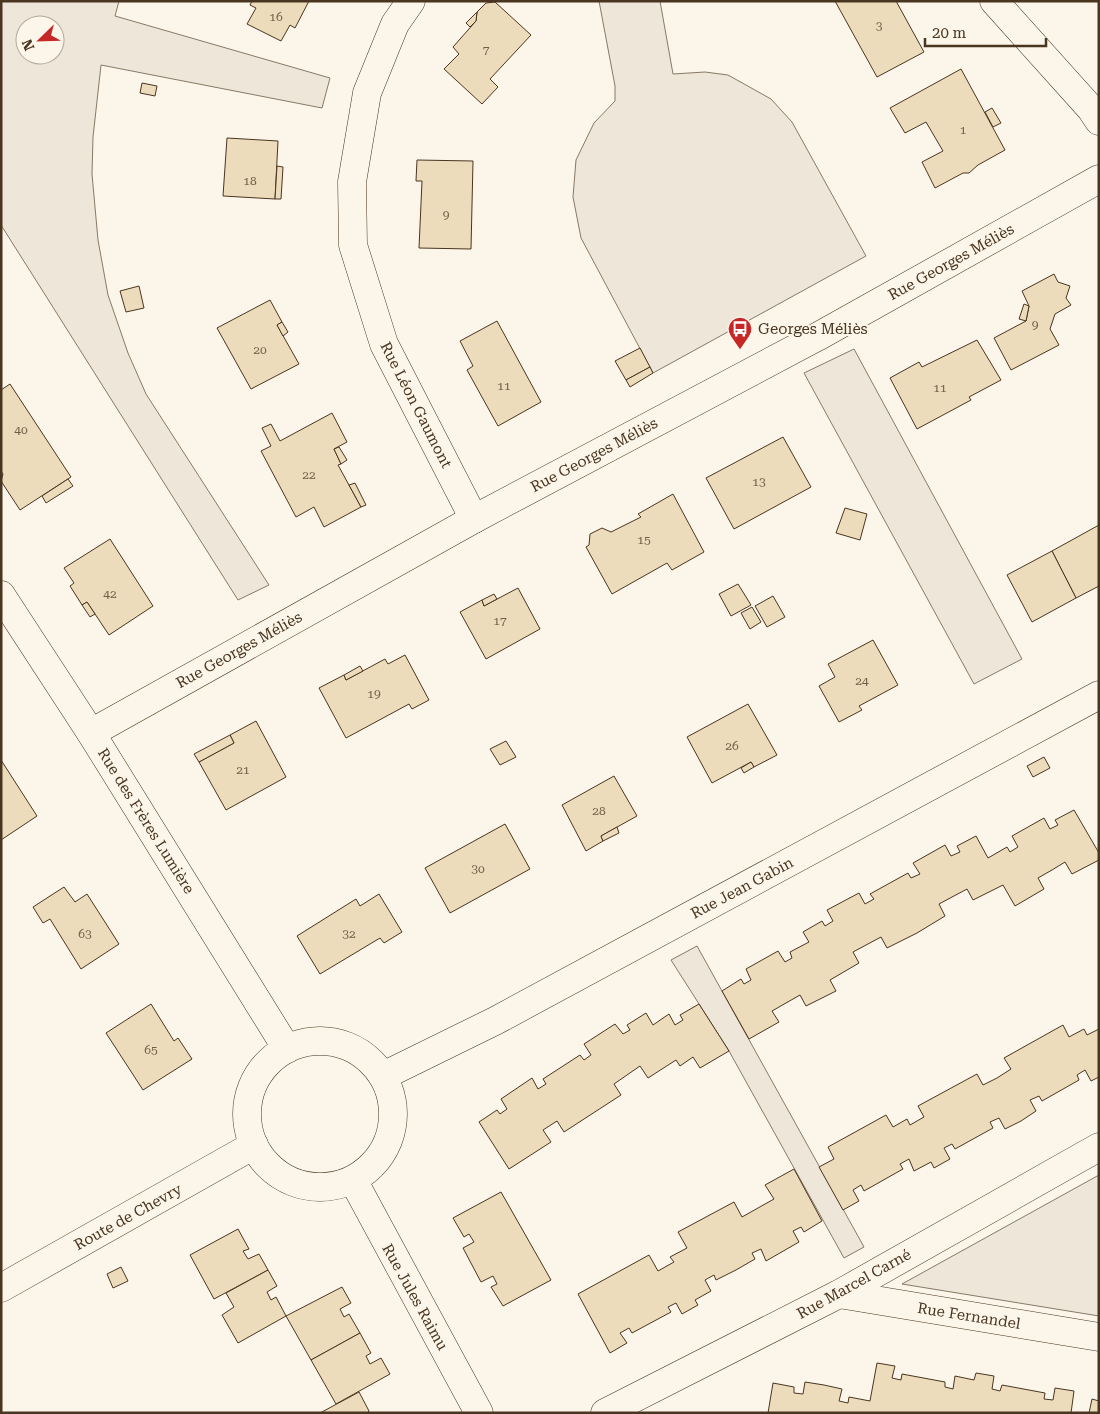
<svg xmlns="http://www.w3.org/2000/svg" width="1100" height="1414" font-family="'Roboto Serif',serif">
<rect width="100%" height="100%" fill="#fbf6e9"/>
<g fill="#ede6d9" stroke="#887966" fill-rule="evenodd">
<path d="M 1,1 L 119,1 L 115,16 L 330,78 L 322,108 L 101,65 L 93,137 L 92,174 L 98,240 L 108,295 L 128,353 L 146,394 L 269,585 L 238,600 L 1,225 ZM 25,25 L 55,25 L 55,55 L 25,55 Z"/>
<path d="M 599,1 L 660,1 L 673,74 L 705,72 L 728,75 L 771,99 L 792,122 L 866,256 L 653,373 L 581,238 L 573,197 L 576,160 L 594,123 L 615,101 L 615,86 Z"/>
<path d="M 854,349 L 1022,659 L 974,684 L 804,373 Z"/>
<path d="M 697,946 L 864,1247 L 844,1258 L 729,1051 L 671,960 Z"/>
<path d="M 1099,1175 L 1099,1316 L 902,1284 Z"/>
</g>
<g fill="#ecdcbc" stroke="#4a3520">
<path d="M 252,1 L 309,1 L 295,28 L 290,25 L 281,41 L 247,24 L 256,8 L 250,5 Z"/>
<path d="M 835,1 L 896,1 L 924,52 L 877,77 Z"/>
<path d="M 495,2 L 531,35 L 490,79 L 498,87 L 482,104 L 444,69 L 459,54 L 453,47 L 476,21 L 477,12 L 486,3 Z"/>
<path d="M 477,12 L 476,21 L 470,27 L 466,23 Z"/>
<path d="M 961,69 L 1005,150 L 978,165 L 969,173 L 963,173 L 935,188 L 922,162 L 943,151 L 926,122 L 905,133 L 890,108 Z"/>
<path d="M 142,83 L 157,86 L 155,96 L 140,93 Z"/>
<path d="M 992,108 L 1001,123 L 993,127 L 985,112 Z"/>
<path d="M 227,138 L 278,141 L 275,199 L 223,196 Z"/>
<path d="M 417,160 L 473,161 L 471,249 L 419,248 L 422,181 L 416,181 Z"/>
<path d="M 277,166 L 283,167 L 281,199 L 275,199 Z"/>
<path d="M 1054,274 L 1058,282 L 1070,286 L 1066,298 L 1071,305 L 1055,314 L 1050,329 L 1059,345 L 1011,370 L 994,338 L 1026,321 L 1029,306 L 1022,291 Z"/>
<path d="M 139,286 L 144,308 L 126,312 L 120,291 Z"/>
<path d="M 270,300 L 282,322 L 277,325 L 299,364 L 251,389 L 217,328 Z"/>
<path d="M 1024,304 L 1029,306 L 1026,321 L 1019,319 Z"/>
<path d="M 497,321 L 541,402 L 498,426 L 467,370 L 473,366 L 460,341 Z"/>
<path d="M 282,322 L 288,332 L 283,336 L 277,325 Z"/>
<path d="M 977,340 L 1001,380 L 969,397 L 971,400 L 917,429 L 890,378 L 919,362 L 922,367 Z"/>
<path d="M 640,348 L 650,367 L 626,380 L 615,361 Z"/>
<path d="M 650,367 L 653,373 L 630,387 L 626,380 Z"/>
<path d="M 10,384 L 71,477 L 20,510 L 1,481 L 3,474 L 1,471 L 1,390 Z"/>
<path d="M 332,413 L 347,442 L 334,449 L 341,464 L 338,465 L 361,507 L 324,527 L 314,507 L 296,517 L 261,451 L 271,446 L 262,428 L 271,424 L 280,441 Z"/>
<path d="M 783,437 L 811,487 L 734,529 L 706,478 Z"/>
<path d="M 339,447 L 347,460 L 341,464 L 334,449 Z"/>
<path d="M 68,479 L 73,486 L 46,503 L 42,496 Z"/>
<path d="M 355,483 L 366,505 L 361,507 L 349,485 Z"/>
<path d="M 673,494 L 704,552 L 672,570 L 667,563 L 612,594 L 586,547 L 589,545 L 590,534 L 602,528 L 611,532 L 641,517 L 638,514 Z"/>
<path d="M 845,508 L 867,514 L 860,540 L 836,533 Z"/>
<path d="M 1099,525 L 1099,586 L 1076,598 L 1052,551 Z"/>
<path d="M 110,539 L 153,606 L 109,635 L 87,602 L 82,605 L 70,586 L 74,583 L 64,568 Z"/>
<path d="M 1052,551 L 1076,598 L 1032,622 L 1007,575 Z"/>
<path d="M 738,584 L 751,605 L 731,616 L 719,594 Z"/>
<path d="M 518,588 L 540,629 L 486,659 L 460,612 L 482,600 L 484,606 Z"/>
<path d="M 494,594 L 497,599 L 484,606 L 482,600 Z"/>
<path d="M 773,596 L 785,617 L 767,627 L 755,606 Z"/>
<path d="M 87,602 L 95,614 L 90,617 L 82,605 Z"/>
<path d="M 752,607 L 761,622 L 750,629 L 741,613 Z"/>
<path d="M 873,640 L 898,685 L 859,706 L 862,710 L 839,722 L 819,686 L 835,677 L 828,664 Z"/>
<path d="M 405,655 L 429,700 L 412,709 L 409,704 L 346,738 L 319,688 L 344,675 L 346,680 L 385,659 L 388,664 Z"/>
<path d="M 360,666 L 363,671 L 346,680 L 344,675 Z"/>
<path d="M 748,704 L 777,755 L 754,767 L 751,762 L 712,783 L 687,737 Z"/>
<path d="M 256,721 L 286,777 L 226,810 L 199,762 L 234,743 L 230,735 Z"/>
<path d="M 230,735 L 234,743 L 199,762 L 194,754 Z"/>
<path d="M 506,741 L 516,757 L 500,765 L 490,749 Z"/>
<path d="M 1044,757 L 1050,768 L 1033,777 L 1027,766 Z"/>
<path d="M 1,760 L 37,816 L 1,840 Z"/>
<path d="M 751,762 L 754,767 L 744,773 L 741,768 Z"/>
<path d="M 614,776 L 637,816 L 601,836 L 603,841 L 586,851 L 562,805 Z"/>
<path d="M 1074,810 L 1099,853 L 1099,860 L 1072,874 L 1065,862 L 1052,870 L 1038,878 L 1044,889 L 1015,906 L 1003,885 L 973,900 L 967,889 L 939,904 L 945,916 L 917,933 L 887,948 L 881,937 L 853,952 L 859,963 L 830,980 L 836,991 L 806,1006 L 800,995 L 772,1011 L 779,1022 L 749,1039 L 722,991 L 741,979 L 744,984 L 751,980 L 746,969 L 778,951 L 785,962 L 792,958 L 790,952 L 809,942 L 803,932 L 822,921 L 825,926 L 833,921 L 827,910 L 859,893 L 865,904 L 874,899 L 870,894 L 908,873 L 911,878 L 920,874 L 913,863 L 945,845 L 951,856 L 960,852 L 957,846 L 976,836 L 988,858 L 1007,847 L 1010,852 L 1018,847 L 1012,836 L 1044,818 L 1050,829 L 1058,825 L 1055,820 Z"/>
<path d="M 505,824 L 530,869 L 450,913 L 425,868 Z"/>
<path d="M 617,827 L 619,833 L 603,841 L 601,836 Z"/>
<path d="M 64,887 L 75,902 L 87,894 L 119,944 L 81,969 L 50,919 L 43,923 L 33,907 Z"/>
<path d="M 379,894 L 402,932 L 384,943 L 380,938 L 320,974 L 297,936 L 356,899 L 360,906 Z"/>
<path d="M 151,1004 L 174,1041 L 178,1038 L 192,1059 L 143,1090 L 106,1033 Z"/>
<path d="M 699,1004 L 729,1051 L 700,1068 L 693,1057 L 680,1066 L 676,1060 L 648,1078 L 640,1066 L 614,1084 L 621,1095 L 564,1132 L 557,1121 L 543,1130 L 551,1142 L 509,1169 L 479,1122 L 497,1110 L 500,1114 L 507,1109 L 501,1099 L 532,1078 L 538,1089 L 546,1084 L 543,1079 L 580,1055 L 584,1060 L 591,1055 L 584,1044 L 615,1024 L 623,1034 L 630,1030 L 627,1025 L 646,1013 L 653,1025 L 669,1014 L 675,1025 L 683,1020 L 680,1015 Z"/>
<path d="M 1063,1025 L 1069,1037 L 1084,1029 L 1087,1035 L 1099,1029 L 1099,1077 L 1091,1081 L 1085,1070 L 1077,1075 L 1079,1080 L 1042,1101 L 1039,1096 L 1030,1100 L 1036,1111 L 1021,1121 L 1005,1129 L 999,1118 L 990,1122 L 993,1128 L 955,1149 L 952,1144 L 944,1148 L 950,1159 L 934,1168 L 931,1162 L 914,1171 L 909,1159 L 900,1164 L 903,1169 L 864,1191 L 861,1185 L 853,1190 L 859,1201 L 843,1210 L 819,1167 L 834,1159 L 828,1147 L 886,1115 L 893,1127 L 907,1119 L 910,1125 L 924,1117 L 918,1106 L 977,1074 L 983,1085 L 997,1078 L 1011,1069 L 1004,1058 Z"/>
<path d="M 794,1169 L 822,1221 L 804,1232 L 801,1227 L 793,1231 L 799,1242 L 766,1261 L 761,1249 L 752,1253 L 755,1259 L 736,1270 L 716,1280 L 714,1275 L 705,1280 L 711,1291 L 695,1300 L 698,1305 L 682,1314 L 676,1303 L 668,1307 L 671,1312 L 632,1333 L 629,1328 L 620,1333 L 627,1343 L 610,1353 L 578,1294 L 649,1255 L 658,1271 L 674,1262 L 670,1257 L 687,1248 L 678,1232 L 734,1202 L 742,1217 L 774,1199 L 765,1185 Z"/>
<path d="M 501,1192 L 551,1280 L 503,1306 L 491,1287 L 497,1284 L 493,1276 L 481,1282 L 463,1248 L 474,1242 L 469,1234 L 464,1237 L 453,1218 Z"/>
<path d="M 238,1229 L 249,1249 L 243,1251 L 248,1259 L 259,1254 L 268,1270 L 214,1299 L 190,1255 Z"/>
<path d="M 121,1267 L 128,1281 L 113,1288 L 107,1274 Z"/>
<path d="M 268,1270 L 277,1286 L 267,1292 L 271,1300 L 276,1297 L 286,1316 L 238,1343 L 222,1315 L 234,1307 L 226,1293 Z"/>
<path d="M 342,1287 L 351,1303 L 340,1309 L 344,1317 L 349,1314 L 360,1333 L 311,1360 L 286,1316 Z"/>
<path d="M 360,1333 L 371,1353 L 366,1356 L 370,1364 L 381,1358 L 390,1374 L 336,1404 L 311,1360 Z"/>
<path d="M 877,1363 L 895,1366 L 892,1378 L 901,1380 L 902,1374 L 945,1382 L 945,1387 L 953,1389 L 955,1376 L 974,1380 L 976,1373 L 994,1376 L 992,1389 L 1000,1391 L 1002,1385 L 1045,1393 L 1044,1399 L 1053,1400 L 1055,1388 L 1074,1391 L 1071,1413 L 768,1413 L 773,1383 L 794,1387 L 794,1393 L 803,1394 L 805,1382 L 824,1385 L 842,1389 L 839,1401 L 848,1403 L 849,1397 L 870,1401 Z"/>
<path d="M 359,1392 L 369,1411 L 367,1413 L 320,1413 Z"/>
<path d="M 1092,1399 L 1099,1401 L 1099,1413 L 1089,1413 Z"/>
</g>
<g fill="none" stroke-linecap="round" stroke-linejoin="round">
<defs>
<g id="minor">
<path d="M 411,1 L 395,24 L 367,93 L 352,182 L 353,245 L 384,344 L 474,519"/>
<path d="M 994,1 L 1091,109 L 1099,121"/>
<path d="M 1,595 L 91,733 L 287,1049"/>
<path d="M 91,733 L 474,519 L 817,337 L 1099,179"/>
<path d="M 353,1180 L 479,1413"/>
<path d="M 839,1294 L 1099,1337"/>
<path d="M 605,1413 L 839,1294 L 1099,1147"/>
</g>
<g id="tertiary">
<circle cx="320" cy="1114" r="73"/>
<path d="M 383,1076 L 495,1021 L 1099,695"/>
<path d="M 1,1288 L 254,1145"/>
</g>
</defs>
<use href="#minor" stroke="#4a3520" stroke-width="29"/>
<use href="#tertiary" stroke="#4a3520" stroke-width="29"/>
<use href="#minor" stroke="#fbf6e9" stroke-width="28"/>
<use href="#tertiary" stroke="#fbf6e9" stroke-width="28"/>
</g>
<defs>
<symbol id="bus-pin" viewBox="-11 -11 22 30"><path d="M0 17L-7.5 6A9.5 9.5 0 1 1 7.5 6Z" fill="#c62828" stroke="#fbf6e9"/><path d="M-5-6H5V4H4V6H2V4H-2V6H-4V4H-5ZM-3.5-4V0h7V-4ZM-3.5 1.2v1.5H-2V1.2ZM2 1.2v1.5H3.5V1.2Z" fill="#fff"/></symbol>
</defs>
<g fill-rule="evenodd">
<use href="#bus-pin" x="726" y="315" width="28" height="38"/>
</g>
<g text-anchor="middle" stroke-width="4" stroke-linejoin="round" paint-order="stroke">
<g font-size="12" fill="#725f47">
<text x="276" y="21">16</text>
<text x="879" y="30">3</text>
<text x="486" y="54">7</text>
<text x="963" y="134">1</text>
<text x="250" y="185">18</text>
<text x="446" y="219">9</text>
<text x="1035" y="329">9</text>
<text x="260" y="354">20</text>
<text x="504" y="390">11</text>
<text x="940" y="392">11</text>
<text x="21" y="434">40</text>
<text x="309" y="479">22</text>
<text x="759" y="486">13</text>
<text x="644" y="544">15</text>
<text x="110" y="598">42</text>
<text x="500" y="625">17</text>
<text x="862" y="685">24</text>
<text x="374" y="698">19</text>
<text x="732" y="750">26</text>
<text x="243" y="774">21</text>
<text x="599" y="815">28</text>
<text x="478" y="873">30</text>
<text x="85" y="938">63</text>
<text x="349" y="938">32</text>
<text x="151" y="1054">65</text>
</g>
<g font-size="15" fill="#4a3520" stroke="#fbf6e9">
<text transform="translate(951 262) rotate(-29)" y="5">Rue Georges Méliès</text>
<text transform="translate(416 405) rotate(63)" y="5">Rue Léon Gaumont</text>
<text transform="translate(594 455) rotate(-28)" y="5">Rue Georges Méliès</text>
<text transform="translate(239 650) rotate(-29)" y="5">Rue Georges Méliès</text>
<text transform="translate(146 821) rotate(58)" y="5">Rue des Frères Lumière</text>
<text transform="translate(742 888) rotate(-28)" y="5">Rue Jean Gabin</text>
<text transform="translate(128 1217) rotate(-29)" y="5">Route de Chevry</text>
<text transform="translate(854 1284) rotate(-29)" y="5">Rue Marcel Carné</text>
<text transform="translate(415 1297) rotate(61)" y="5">Rue Jules Raimu</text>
<text transform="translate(969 1316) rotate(9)" y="5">Rue Fernandel</text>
</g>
<g font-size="15" fill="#4a3520" stroke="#fbf6e9" text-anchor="start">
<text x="758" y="334">Georges Méliès</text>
</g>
</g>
<rect width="1100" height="1414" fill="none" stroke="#4a3520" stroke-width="5"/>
<g transform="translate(40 40) rotate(247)"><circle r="24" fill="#fbf6e9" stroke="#b4a999"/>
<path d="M0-4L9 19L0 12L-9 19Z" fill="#c62828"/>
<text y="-8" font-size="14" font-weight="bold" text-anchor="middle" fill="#4a3520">N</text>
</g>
<path d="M925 38v8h121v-8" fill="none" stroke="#4a3520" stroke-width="2.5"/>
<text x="932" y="38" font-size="15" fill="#4a3520" stroke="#fbf6e9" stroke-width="4" paint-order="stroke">20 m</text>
</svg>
